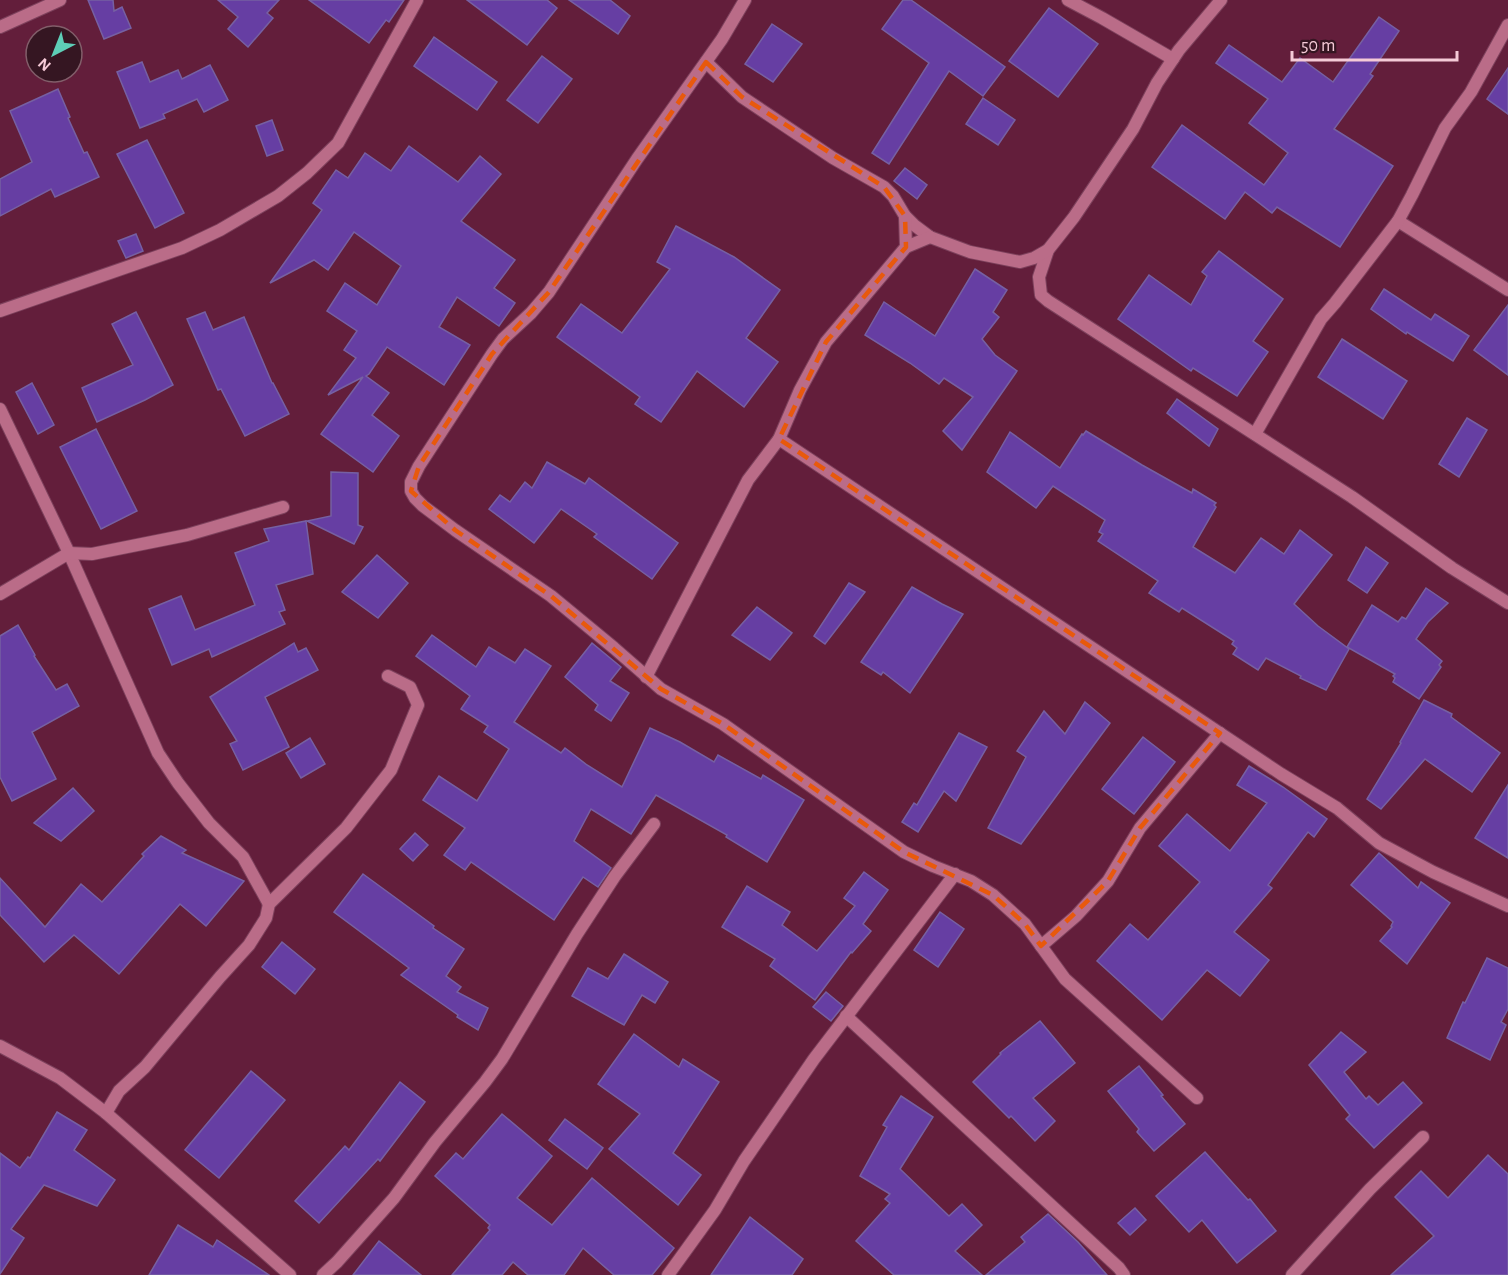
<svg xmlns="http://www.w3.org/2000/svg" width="1508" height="1275" font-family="'Alegreya Sans',sans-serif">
<rect width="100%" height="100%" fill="#631e3b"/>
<g fill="#663ea3" stroke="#7660a2" stroke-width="1.5">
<path d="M 88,0 L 113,0 L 114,11 L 122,7 L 131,28 L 104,39 Z"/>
<path d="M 218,0 L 279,0 L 267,13 L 273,18 L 248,47 L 228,29 L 238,17 Z"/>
<path d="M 309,0 L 404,0 L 389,22 L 386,20 L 369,43 Z"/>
<path d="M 467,0 L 547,0 L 557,8 L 527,45 Z"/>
<path d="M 569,0 L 610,0 L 630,16 L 618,34 Z"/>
<path d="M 903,0 L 911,0 L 1005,67 L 983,96 L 949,71 L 889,164 L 872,153 L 929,63 L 882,29 Z"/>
<path d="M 1049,8 L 1098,44 L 1058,97 L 1009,61 Z"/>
<path d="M 1379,17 L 1399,31 L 1370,74 L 1373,76 L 1334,129 L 1393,166 L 1340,247 L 1277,207 L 1272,213 L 1245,192 L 1225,219 L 1152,167 L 1182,125 L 1264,185 L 1288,153 L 1249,123 L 1268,99 L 1216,63 L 1229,45 L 1282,82 L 1300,58 L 1333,82 Z"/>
<path d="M 772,24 L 802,44 L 773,82 L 745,64 Z"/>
<path d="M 434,37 L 497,82 L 477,110 L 414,66 Z"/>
<path d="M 542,56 L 572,79 L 538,123 L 507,100 Z"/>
<path d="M 142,62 L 150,82 L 178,70 L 182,79 L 210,65 L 228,100 L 204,112 L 197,99 L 163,114 L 165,118 L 140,128 L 117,72 Z"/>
<path d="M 1508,68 L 1508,114 L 1487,99 Z"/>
<path d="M 58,89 L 70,117 L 68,118 L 84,153 L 87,152 L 99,177 L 55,197 L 51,189 L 0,216 L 0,179 L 32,162 L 10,111 Z"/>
<path d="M 983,98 L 1015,120 L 998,145 L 966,124 Z"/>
<path d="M 272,120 L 283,150 L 267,156 L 256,126 Z"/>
<path d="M 147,140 L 184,213 L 155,228 L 117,154 Z"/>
<path d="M 409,146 L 458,182 L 480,156 L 501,174 L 461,221 L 515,260 L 494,288 L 515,303 L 499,326 L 457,297 L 439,327 L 470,345 L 444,385 L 387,347 L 369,374 L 366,376 L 389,393 L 372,415 L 399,436 L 373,472 L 321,434 L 363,377 L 328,395 L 356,358 L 344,350 L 357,331 L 327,311 L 345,283 L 377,305 L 401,266 L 354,232 L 328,270 L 314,260 L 270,283 L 322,210 L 313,203 L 336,170 L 348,178 L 365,153 L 391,171 Z"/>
<path d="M 905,168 L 927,185 L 917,199 L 894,181 Z"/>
<path d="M 676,226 L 734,257 L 780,290 L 746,338 L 778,362 L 744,407 L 697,371 L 661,422 L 635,404 L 640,397 L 557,337 L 581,304 L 622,333 L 670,269 L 657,262 Z"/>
<path d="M 136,234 L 143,251 L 126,258 L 118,241 Z"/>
<path d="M 1219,251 L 1283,299 L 1253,341 L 1268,352 L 1237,396 L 1193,368 L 1191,371 L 1118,319 L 1149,275 L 1191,305 L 1207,276 L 1202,272 Z"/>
<path d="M 975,269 L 1007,290 L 993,312 L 999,317 L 982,339 L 995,355 L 1017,371 L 962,450 L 943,431 L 973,397 L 944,378 L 939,384 L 910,363 L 865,335 L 884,302 L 935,336 Z"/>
<path d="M 1384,289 L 1431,320 L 1435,314 L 1469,336 L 1453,361 L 1407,332 L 1406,334 L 1371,309 Z"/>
<path d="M 1508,305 L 1508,375 L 1474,350 Z"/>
<path d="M 136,312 L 173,385 L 145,400 L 97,422 L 82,388 L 133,365 L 112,324 Z"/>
<path d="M 205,312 L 213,330 L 244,317 L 272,383 L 273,383 L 289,414 L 245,436 L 221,389 L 218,390 L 187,319 Z"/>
<path d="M 1342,339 L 1407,381 L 1383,419 L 1318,377 Z"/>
<path d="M 32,383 L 54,425 L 38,434 L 16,392 Z"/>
<path d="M 1177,399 L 1218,429 L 1209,446 L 1167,413 Z"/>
<path d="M 1467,418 L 1487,430 L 1459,477 L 1439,464 Z"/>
<path d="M 96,429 L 137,511 L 101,529 L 60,447 Z"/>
<path d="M 1086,431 L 1142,465 L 1192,493 L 1193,489 L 1216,503 L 1214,505 L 1216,507 L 1193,547 L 1235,573 L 1261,538 L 1284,554 L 1300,530 L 1332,555 L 1294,604 L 1318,626 L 1349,649 L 1326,690 L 1300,678 L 1301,676 L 1266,658 L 1258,670 L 1233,654 L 1237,648 L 1232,644 L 1234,641 L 1182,608 L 1179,612 L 1149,593 L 1158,581 L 1098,541 L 1103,534 L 1099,532 L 1105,520 L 1053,486 L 1036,508 L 987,472 L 1010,432 L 1060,468 L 1082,434 L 1083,435 Z"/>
<path d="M 547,462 L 585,484 L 589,478 L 678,543 L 652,579 L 594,537 L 597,534 L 561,509 L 534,543 L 489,509 L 500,495 L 510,502 L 525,482 L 532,488 Z"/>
<path d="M 331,472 L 358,473 L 358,525 L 363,527 L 354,544 L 307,521 L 331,516 Z"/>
<path d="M 306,521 L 313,574 L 276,585 L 285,610 L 279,612 L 285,624 L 212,657 L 209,649 L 172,665 L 149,609 L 181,596 L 195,630 L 255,605 L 235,553 L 269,541 L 264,529 Z"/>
<path d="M 1366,547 L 1388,563 L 1367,593 L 1348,580 Z"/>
<path d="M 377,555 L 408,583 L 378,618 L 342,592 Z"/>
<path d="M 849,583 L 865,592 L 825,644 L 814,636 Z"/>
<path d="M 912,587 L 942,604 L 963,614 L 910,693 L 883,672 L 881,675 L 861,662 Z"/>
<path d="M 1426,588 L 1448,603 L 1428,622 L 1416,639 L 1442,661 L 1439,665 L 1441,667 L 1419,699 L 1393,682 L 1395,678 L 1393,676 L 1395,674 L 1347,647 L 1372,605 L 1398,622 L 1402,617 L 1406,619 Z"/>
<path d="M 757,607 L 792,633 L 770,660 L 732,635 Z"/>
<path d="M 18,625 L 35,655 L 34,656 L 56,690 L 67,684 L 79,706 L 32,732 L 56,779 L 12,801 L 0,777 L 0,636 Z"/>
<path d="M 432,635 L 476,667 L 489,647 L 515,663 L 525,649 L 551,666 L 514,722 L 561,753 L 565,748 L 587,765 L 622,787 L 650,728 L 680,742 L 714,762 L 718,755 L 761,779 L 763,775 L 804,800 L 767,862 L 726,837 L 727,835 L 656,795 L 631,834 L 591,809 L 574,841 L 611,868 L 598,887 L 583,877 L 554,920 L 471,862 L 465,870 L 444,855 L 465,828 L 423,800 L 439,776 L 477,801 L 509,749 L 484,732 L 488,726 L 461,709 L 470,696 L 416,656 Z"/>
<path d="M 294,643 L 298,652 L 306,648 L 318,670 L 265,697 L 289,747 L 243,770 L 230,744 L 237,741 L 210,697 Z"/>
<path d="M 592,643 L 621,667 L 610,681 L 629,693 L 611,721 L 595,710 L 598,705 L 565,677 Z"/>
<path d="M 1424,700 L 1452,714 L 1451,717 L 1500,753 L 1472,792 L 1425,759 L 1381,809 L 1367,799 L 1401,743 L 1400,742 Z"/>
<path d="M 1085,702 L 1110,723 L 1021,844 L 988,828 L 1026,757 L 1017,751 L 1044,711 L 1065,734 Z"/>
<path d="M 959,733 L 987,747 L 956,801 L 944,791 L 918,832 L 902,822 L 914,803 L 917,805 Z"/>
<path d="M 1143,737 L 1175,762 L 1134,814 L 1102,789 Z"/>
<path d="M 310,738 L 325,764 L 301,778 L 286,753 Z"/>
<path d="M 1249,766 L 1283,787 L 1327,819 L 1314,837 L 1308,832 L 1268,885 L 1272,888 L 1234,932 L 1269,960 L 1240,996 L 1207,970 L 1162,1020 L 1097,961 L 1130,924 L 1148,940 L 1200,882 L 1159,846 L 1187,814 L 1230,851 L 1267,803 L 1237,785 Z"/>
<path d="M 1508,785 L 1508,858 L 1475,838 Z"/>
<path d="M 73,788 L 94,811 L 61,841 L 34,823 Z"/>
<path d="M 415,833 L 428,845 L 413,861 L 400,849 Z"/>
<path d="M 161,836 L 186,850 L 182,853 L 244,881 L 206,926 L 180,904 L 119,974 L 74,935 L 44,962 L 0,915 L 0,878 L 45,927 L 81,884 L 102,902 L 144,856 L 142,854 Z"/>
<path d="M 1379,853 L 1418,888 L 1421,882 L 1450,903 L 1407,964 L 1380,941 L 1392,927 L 1391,926 L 1393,922 L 1351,885 Z"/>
<path d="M 864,872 L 888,890 L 863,924 L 871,931 L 852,953 L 851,952 L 815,1000 L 770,966 L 775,959 L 722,927 L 747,886 L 790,912 L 782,925 L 817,951 L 855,906 L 844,898 Z"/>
<path d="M 363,874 L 434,926 L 433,928 L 464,949 L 446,976 L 461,987 L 457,992 L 488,1008 L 478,1030 L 457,1017 L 458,1015 L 401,975 L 409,968 L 334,912 Z"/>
<path d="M 940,912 L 964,929 L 938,967 L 914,950 Z"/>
<path d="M 282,942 L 315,969 L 295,994 L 262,967 Z"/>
<path d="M 624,954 L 668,982 L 655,1003 L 642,995 L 624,1025 L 572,996 L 588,968 L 608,979 Z"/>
<path d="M 1487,958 L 1508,968 L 1508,1009 L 1501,1022 L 1506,1025 L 1490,1060 L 1447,1038 L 1463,1002 L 1465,1003 Z"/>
<path d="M 826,992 L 843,1006 L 831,1021 L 813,1007 Z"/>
<path d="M 1040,1021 L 1075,1063 L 1033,1098 L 1055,1121 L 1035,1141 L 1011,1116 L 1009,1118 L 973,1082 L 1001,1054 L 1000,1053 Z"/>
<path d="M 1341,1032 L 1366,1052 L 1344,1072 L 1366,1099 L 1369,1096 L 1378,1105 L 1403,1082 L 1422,1103 L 1374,1148 L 1346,1119 L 1350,1115 L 1309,1065 Z"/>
<path d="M 634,1034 L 679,1067 L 683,1059 L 719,1082 L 673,1153 L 701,1175 L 678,1205 L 609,1149 L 640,1114 L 598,1084 Z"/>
<path d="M 1139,1066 L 1163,1095 L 1161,1096 L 1185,1124 L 1154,1151 L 1137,1132 L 1139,1129 L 1108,1091 Z"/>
<path d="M 251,1071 L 285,1100 L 219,1178 L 185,1150 Z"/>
<path d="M 400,1082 L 425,1102 L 380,1161 L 378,1159 L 319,1223 L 295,1201 L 345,1146 L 349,1150 Z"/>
<path d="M 901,1096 L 933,1117 L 900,1169 L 949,1216 L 962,1204 L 982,1225 L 955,1251 L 982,1275 L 894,1275 L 856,1241 L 890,1203 L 885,1199 L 890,1194 L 860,1176 L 887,1127 L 883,1125 Z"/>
<path d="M 57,1112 L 87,1130 L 74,1150 L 115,1180 L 97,1206 L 44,1185 L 11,1229 L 24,1238 L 0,1274 L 0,1153 L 20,1168 L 28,1157 L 30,1158 Z"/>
<path d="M 502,1114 L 552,1156 L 517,1198 L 552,1225 L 592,1178 L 674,1248 L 652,1275 L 614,1275 L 583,1248 L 564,1275 L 528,1275 L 513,1262 L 502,1275 L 452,1275 L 490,1230 L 488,1228 L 490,1225 L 435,1176 L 456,1153 L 463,1159 Z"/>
<path d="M 565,1119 L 603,1148 L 587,1169 L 549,1140 Z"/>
<path d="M 1205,1152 L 1248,1200 L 1250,1199 L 1276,1231 L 1237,1263 L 1202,1220 L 1189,1232 L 1156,1196 Z"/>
<path d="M 1488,1155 L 1508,1174 L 1508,1275 L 1391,1275 L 1434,1236 L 1395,1197 L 1421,1171 L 1448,1198 Z"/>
<path d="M 1135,1208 L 1146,1220 L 1130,1235 L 1118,1223 Z"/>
<path d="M 1048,1214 L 1078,1242 L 1107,1275 L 986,1275 L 1025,1242 L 1021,1237 Z"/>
<path d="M 750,1217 L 803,1259 L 792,1275 L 711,1275 Z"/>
<path d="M 178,1225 L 213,1247 L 217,1240 L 269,1275 L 149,1275 Z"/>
<path d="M 379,1241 L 421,1275 L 353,1275 Z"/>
</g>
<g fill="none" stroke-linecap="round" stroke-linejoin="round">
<defs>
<g id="street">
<path d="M 745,0 L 722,39 L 637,159 L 549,292 L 531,313 L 503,339 L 492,354 L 419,466 L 411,482 L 411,491 L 415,498 L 423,506 L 455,530 L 551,596 L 614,648 L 661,689 L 723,724 L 904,852 L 933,866 L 971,881 L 993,895 L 1025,924 L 1065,979 L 1197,1098"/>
<path d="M 1068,0 L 1102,18 L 1173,59"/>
<path d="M 1221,0 L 1179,50 L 1157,83 L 1133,129 L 1074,217 L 1048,250 L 1039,277 L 1041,295 L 1048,301 L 1352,497 L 1452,568 L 1508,603"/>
<path d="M 0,27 L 60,0"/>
<path d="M 706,62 L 742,97 L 833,158 L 884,187 L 893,196 L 905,216 L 914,225 L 930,237 L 970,252 L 1020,262 L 1034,258 L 1048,250"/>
<path d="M 905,216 L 906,247"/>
<path d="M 1398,221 L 1508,290"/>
<path d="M 0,311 L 182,248 L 220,230 L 278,196 L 307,173 L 338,143 L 417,0"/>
<path d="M 0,409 L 69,553 L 158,753 L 178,783 L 209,823 L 243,857 L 269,904"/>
<path d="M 1255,434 L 1321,319 L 1335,303 L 1398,221 L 1412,195 L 1445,128 L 1471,92 L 1508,25"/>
<path d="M 779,439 L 1281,774 L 1337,808 L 1379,843 L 1433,872 L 1508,906"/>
<path d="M 0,594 L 69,553 L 92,554 L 187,535 L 283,507"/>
<path d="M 646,677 L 748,480 L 779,439 L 800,390 L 826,342 L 906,247 L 930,237"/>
<path d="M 1041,946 L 1076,916 L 1108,881 L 1140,828 L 1220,733"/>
<path d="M 846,1016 L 1119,1268 L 1124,1275"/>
<path d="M 0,1046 L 60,1078 L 106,1113 L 290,1275"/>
<path d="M 106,1113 L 119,1091 L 145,1067 L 220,977 L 249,945 L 266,918 L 269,904 L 346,828 L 391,770 L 418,705 L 410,687 L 388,676"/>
<path d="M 323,1275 L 337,1262 L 394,1198 L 435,1142 L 485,1082 L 502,1059 L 577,934 L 615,876 L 654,824"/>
<path d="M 668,1275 L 715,1210 L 744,1161 L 814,1059 L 955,874"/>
<path d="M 1292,1275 L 1370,1189 L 1423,1137"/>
</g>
</defs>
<use href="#street" stroke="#7d415c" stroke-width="14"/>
<use href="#street" stroke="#ba6c88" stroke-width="12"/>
</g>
<path fill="none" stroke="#e8590c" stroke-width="4.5" stroke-dasharray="12 8" stroke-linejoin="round" d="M 706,62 L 742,97 L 884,187 L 905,216 L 906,247 L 826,342 L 779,439 L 1220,733 L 1140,828 L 1108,881 L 1041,946 L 1025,924 L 993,895 L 904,852 L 723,724 L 661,689 L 551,596 L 455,530 L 411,491 L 419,466 L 492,354 L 549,292 Z"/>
<g transform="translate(54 54) rotate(222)"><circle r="28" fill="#351622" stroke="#825e6a" stroke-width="1.5"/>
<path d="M0-4.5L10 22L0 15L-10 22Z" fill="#5eceb7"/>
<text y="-9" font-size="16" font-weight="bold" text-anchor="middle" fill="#f5cad7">N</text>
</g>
<path d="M1292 51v9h165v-9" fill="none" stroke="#f5cad7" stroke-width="3"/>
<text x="1301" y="51" font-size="18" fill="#f5cad7" stroke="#351622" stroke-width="4.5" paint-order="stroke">50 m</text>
</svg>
